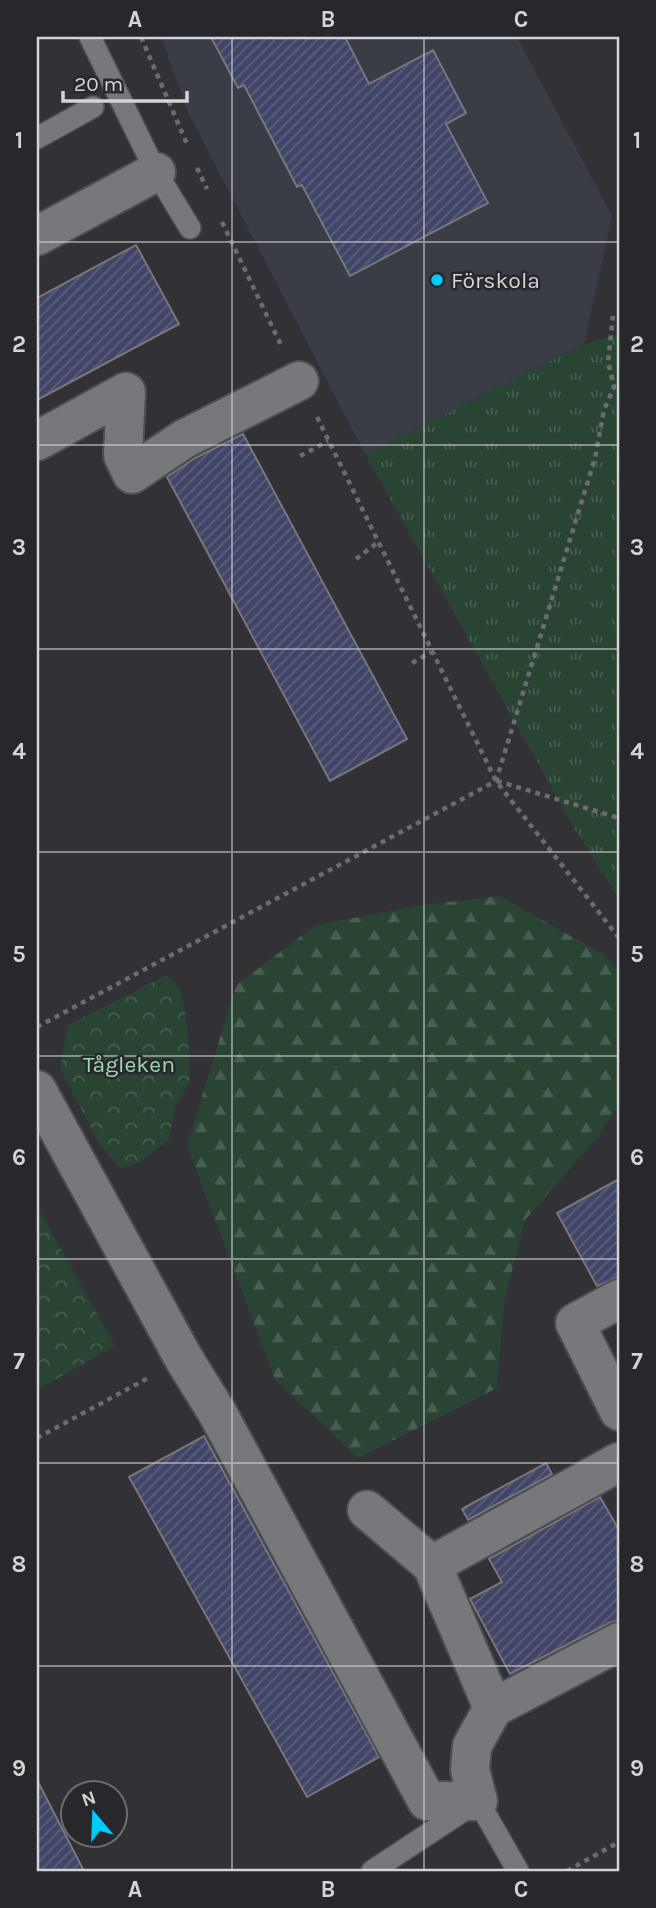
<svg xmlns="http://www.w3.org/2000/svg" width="656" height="1908" font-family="Karla,sans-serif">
<defs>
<pattern id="grass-tufts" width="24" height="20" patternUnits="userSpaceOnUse" patternTransform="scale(1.75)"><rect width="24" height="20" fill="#294433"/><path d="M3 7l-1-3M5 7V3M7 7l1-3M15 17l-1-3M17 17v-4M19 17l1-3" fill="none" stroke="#475e50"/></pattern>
<pattern id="forest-firs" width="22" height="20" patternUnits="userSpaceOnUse" patternTransform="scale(1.75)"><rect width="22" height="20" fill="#294433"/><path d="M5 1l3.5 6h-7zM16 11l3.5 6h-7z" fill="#475e50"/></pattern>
<pattern id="park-crowns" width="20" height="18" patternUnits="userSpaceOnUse" patternTransform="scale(1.75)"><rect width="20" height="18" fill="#294433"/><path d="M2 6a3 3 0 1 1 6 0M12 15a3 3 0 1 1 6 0" fill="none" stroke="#475e50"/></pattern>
<pattern id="building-hatch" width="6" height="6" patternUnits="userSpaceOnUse" patternTransform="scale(1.75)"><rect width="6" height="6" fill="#414668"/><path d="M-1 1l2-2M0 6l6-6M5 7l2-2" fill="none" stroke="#5c607d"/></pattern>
</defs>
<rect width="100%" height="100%" fill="#323236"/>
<path fill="#3a3c46" d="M 161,37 L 517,37 L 612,216 L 584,344 L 365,454 L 189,114 Z"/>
<path fill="url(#grass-tufts)" d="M 619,334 L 619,899 L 573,826 L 365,454 L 584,344 Z"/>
<path fill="url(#forest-firs)" d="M 500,896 L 604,955 L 619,971 L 619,1106 L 594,1141 L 525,1220 L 504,1302 L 497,1388 L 358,1458 L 275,1379 L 187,1146 L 236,985 L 316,925 L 423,905 Z"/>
<g fill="url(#park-crowns)">
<path d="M 167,975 L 182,993 L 188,1032 L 190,1080 L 174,1109 L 169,1139 L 141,1162 L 120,1169 L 99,1143 L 60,1069 L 68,1025 Z"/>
<path d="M 37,1206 L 115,1346 L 37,1390 Z"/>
</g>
<g fill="url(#building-hatch)" stroke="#76767b" stroke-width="2">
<path d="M 211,37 L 345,37 L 369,84 L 433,50 L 466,113 L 446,124 L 488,203 L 350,276 L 302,185 L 297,187 L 244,85 L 238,88 Z"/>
<path d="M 136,245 L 179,324 L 37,400 L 37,298 Z"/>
<path d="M 243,434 L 407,739 L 330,781 L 167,477 L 195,458 Z"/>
<path d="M 619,1179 L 619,1277 L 597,1286 L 557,1213 Z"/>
<path d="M 204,1436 L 379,1757 L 307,1797 L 129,1477 Z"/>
<path d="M 546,1463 L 552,1474 L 468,1520 L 462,1509 Z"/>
<path d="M 600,1497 L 619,1530 L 619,1620 L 609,1623 L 510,1674 L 470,1599 L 502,1582 L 489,1559 Z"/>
<path d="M 37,1780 L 84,1871 L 37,1871 Z"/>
</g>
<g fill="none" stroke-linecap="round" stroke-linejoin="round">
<defs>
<g id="service">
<path d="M 90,37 L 156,172 L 190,228"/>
<path d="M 37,138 L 93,107"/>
<path d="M 372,1871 L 478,1801 L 518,1871"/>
</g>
<g id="minor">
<path d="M 37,236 L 156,172"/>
<path d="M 37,441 L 126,392 L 123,455 L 132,474 L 184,439 L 299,381"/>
<path d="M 37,1090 L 184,1359 L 218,1414 L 427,1801 L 478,1801 L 470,1770 L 472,1746 L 493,1708 L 619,1642"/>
<path d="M 619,1299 L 575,1323 L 619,1411"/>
<path d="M 367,1510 L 432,1565 L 493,1708"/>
<path d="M 432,1565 L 619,1462"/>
</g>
</defs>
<use href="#service" stroke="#4e4e52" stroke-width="24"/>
<use href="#minor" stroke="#4e4e52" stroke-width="42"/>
<g stroke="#6b6c6f" stroke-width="4.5" stroke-dasharray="5 5" stroke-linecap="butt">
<path d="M 141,37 L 187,144"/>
<path d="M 197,168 L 207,189"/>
<path d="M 222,222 L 282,347"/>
<path d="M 317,417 L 496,781 L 619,938"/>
<path d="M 300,456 L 328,441"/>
<path d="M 356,559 L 377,543"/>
<path d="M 412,663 L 431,652"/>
<path d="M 497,781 L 619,818"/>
<path d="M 37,1027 L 496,781 L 595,458 L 604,410 L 614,387 L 608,362 L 613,316"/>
<path d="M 37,1438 L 150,1377"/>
<path d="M 567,1871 L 619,1842"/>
</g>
<use href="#service" stroke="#77787c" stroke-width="21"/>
<use href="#minor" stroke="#77787c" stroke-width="38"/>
</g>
<path fill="none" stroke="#d3d4d6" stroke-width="2" stroke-opacity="0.55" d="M 232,37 L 232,1871M 424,37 L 424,1871M 37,242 L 619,242M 37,445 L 619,445M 37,649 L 619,649M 37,852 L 619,852M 37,1056 L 619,1056M 37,1259 L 619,1259M 37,1463 L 619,1463M 37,1666 L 619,1666"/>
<circle fill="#00cbf8" stroke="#28282c" stroke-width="2.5" cx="437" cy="280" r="7"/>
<g text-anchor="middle" stroke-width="5" stroke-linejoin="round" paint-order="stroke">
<g font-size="23" fill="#d3d4d6" stroke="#28282c" text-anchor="start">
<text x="451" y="288">Förskola</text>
</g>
<g font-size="23" fill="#9adab0" stroke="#28282c">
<text x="129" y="1072">Tågleken</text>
</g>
</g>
<rect width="656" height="1908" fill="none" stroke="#28282c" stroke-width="77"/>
<g transform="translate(94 1814) rotate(341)"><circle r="33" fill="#28282c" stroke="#6c6d70" stroke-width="2"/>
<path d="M0-5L12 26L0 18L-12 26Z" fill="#00cbf8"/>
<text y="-10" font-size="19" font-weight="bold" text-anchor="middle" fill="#d3d4d6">N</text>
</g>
<path d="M63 91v10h124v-10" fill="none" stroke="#d3d4d6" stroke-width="3.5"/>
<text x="74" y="91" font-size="21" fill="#d3d4d6" stroke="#28282c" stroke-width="5" paint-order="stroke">20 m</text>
<rect x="38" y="38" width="580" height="1832" fill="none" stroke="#d3d4d6" stroke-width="2.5"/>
<g font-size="23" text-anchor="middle" font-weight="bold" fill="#d3d4d6">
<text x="135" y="27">A</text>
<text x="328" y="27">B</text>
<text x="521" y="27">C</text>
<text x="19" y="148">1</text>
<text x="637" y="148">1</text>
<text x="19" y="352">2</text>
<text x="637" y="352">2</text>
<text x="19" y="555">3</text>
<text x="637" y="555">3</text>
<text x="19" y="759">4</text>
<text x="637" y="759">4</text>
<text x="19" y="962">5</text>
<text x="637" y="962">5</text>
<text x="19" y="1165">6</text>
<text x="637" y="1165">6</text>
<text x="19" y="1369">7</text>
<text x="637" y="1369">7</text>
<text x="19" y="1572">8</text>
<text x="637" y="1572">8</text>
<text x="19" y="1776">9</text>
<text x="637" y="1776">9</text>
<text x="135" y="1897">A</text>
<text x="328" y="1897">B</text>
<text x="521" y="1897">C</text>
</g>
</svg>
